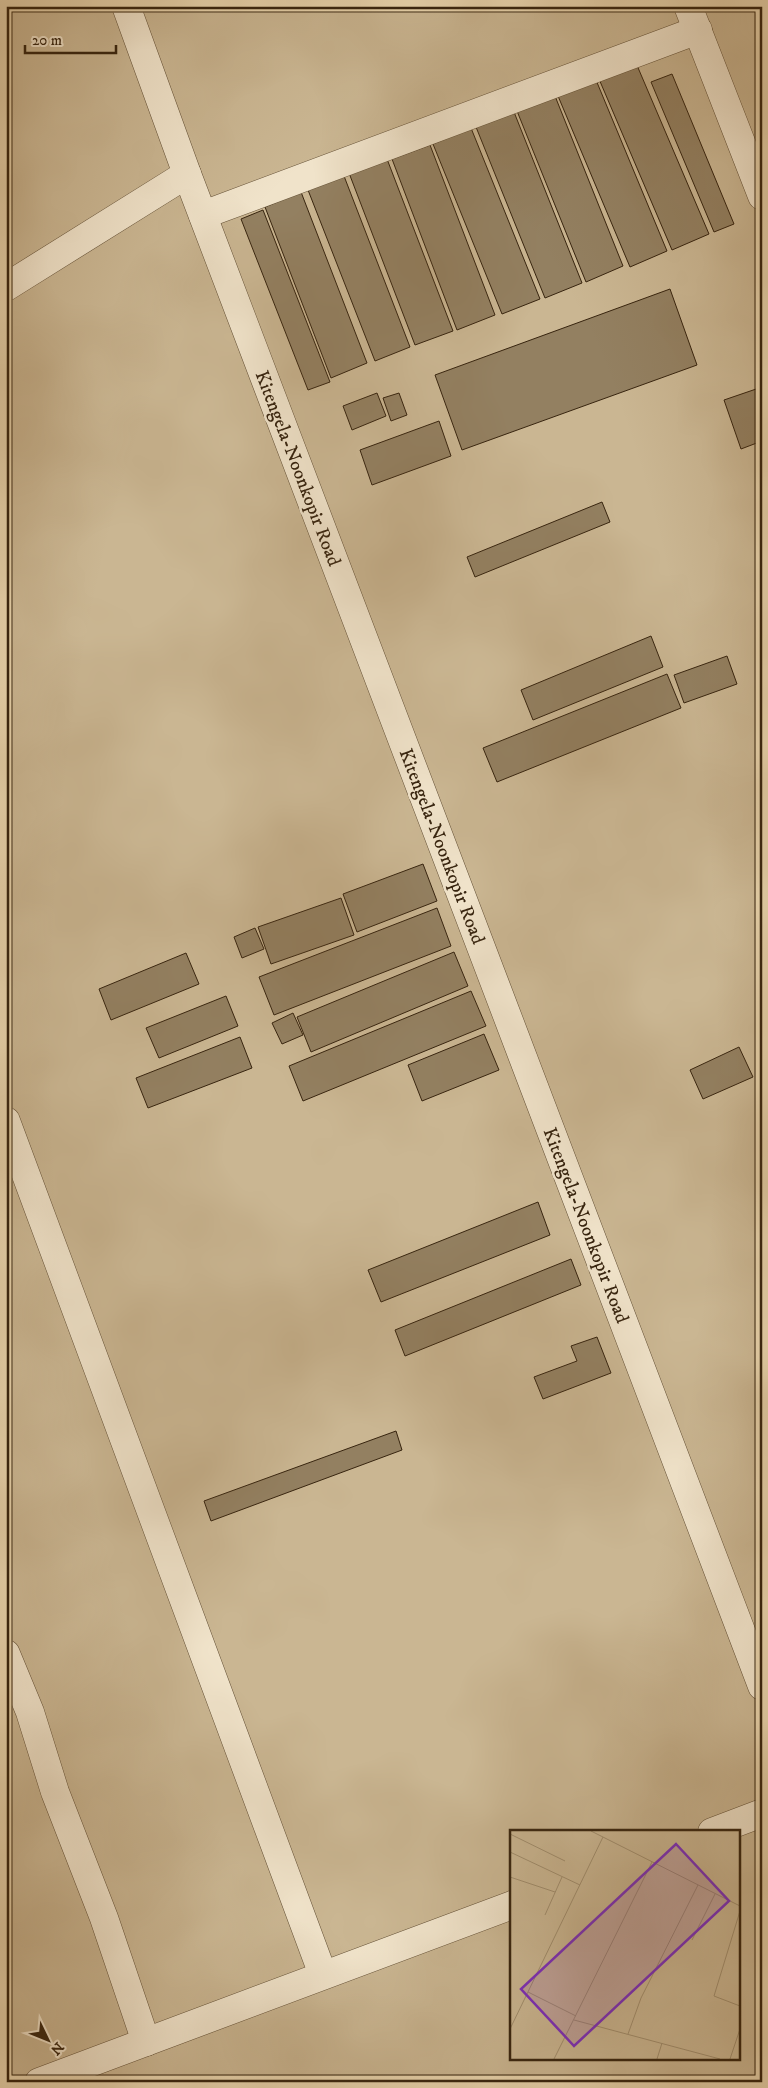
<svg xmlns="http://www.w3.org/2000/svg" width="768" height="2088" font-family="'IM FELL DW Pica',serif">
<rect width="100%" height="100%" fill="#e8d4ad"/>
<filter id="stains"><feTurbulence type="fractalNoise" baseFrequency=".004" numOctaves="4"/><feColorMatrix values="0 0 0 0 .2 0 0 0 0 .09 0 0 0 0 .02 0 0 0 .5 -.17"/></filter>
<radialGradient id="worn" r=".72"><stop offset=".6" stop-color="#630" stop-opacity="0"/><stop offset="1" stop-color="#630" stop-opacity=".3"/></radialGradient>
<path fill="#cab692" stroke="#806d50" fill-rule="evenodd" d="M 6,6 L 762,6 L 762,2082 L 6,2082 ZM 512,1832 L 739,1832 L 739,2059 L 512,2059 Z"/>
<g fill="#938061" stroke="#37240f">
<path d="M 636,63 L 709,234 L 672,250 L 599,79 Z"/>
<path d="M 672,74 L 734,224 L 714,232 L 651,82 Z"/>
<path d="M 596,80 L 667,251 L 630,267 L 558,96 Z"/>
<path d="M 555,96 L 623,266 L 586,282 L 517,111 Z"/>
<path d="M 514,112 L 582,283 L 545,298 L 476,127 Z"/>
<path d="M 471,128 L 540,299 L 502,314 L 433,144 Z"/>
<path d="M 430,145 L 495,315 L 457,330 L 392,159 Z"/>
<path d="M 387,159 L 453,331 L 415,345 L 349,173 Z"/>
<path d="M 344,176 L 410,347 L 375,361 L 308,190 Z"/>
<path d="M 301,192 L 367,363 L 331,378 L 265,207 Z"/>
<path d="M 263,210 L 330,382 L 308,390 L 241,219 Z"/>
<path d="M 670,289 L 697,365 L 462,450 L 435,375 Z"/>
<path d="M 762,387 L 762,441 L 741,449 L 724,400 Z"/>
<path d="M 377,393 L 386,416 L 352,430 L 343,406 Z"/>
<path d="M 399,393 L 407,415 L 391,421 L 383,398 Z"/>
<path d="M 439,421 L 451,456 L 372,485 L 360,450 Z"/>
<path d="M 602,502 L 610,522 L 475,577 L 467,557 Z"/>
<path d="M 651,636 L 663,667 L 533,720 L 521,690 Z"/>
<path d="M 727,656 L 737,684 L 684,703 L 674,675 Z"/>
<path d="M 667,674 L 681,708 L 497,782 L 483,748 Z"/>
<path d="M 423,864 L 437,901 L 357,932 L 343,894 Z"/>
<path d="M 341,898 L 354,935 L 271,964 L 258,927 Z"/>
<path d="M 437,908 L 451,946 L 274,1015 L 259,977 Z"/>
<path d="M 255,928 L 264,949 L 242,958 L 234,937 Z"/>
<path d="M 454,952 L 468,986 L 311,1052 L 297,1017 Z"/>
<path d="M 186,953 L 199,984 L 111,1020 L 99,989 Z"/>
<path d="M 471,991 L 486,1026 L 303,1101 L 289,1066 Z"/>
<path d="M 226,996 L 238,1026 L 159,1058 L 146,1028 Z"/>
<path d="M 293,1013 L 303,1035 L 282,1044 L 272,1023 Z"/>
<path d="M 484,1034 L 499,1070 L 422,1101 L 408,1065 Z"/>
<path d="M 240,1037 L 252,1068 L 148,1108 L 136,1078 Z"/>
<path d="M 739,1047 L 753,1077 L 703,1099 L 690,1070 Z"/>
<path d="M 538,1202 L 550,1235 L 381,1302 L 368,1270 Z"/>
<path d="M 571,1259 L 581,1285 L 405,1356 L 395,1330 Z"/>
<path d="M 597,1337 L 611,1373 L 543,1399 L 534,1377 L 577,1361 L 571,1346 Z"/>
<path d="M 396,1431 L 402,1450 L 211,1521 L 204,1501 Z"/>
</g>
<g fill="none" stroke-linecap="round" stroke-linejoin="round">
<defs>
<g id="minor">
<path d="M 126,6 L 187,174 L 762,1686"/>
<path d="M 688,6 L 762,196"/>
<path d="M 203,215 L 698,30"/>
<path d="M 6,287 L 187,174"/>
<path d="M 6,1121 L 323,1975"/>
<path d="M 6,1654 L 30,1712 L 55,1792 L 104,1918 L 146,2042"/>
<path d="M 712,1832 L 762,1813"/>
<path d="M 39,2082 L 512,1905"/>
</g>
</defs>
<use href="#minor" stroke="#635036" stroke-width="29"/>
<use href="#minor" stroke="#f0e3ca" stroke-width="28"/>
</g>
<g text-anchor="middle" stroke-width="5" stroke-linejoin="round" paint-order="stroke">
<g font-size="19" fill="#37240f" stroke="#f0e3ca">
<text transform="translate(299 468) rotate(69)" y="7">Kitengela-Noonkopir Road</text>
<text transform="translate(443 846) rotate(69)" y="7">Kitengela-Noonkopir Road</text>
<text transform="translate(587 1225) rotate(69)" y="7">Kitengela-Noonkopir Road</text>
</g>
</g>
<g transform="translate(510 1830)">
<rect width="230" height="230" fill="#e8d4ad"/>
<path d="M 0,1 L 230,1 L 230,229 L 0,229 Z" fill="#cab692"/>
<path fill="none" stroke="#a18e6e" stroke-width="1" d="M 81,1 L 230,76M 0,4 L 55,31M 0,22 L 70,55M 0,47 L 45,62M 230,81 L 204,166 L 230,176M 35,85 L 52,47M 182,110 L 205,64M 18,162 L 66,186M 64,190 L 210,229M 0,199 L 93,7M 118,204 L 131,168 L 188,55M 44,229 L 142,32M 147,229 L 152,213M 220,229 L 230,199"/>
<path fill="#7b2cbf" fill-opacity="0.15" stroke="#7b2cbf" stroke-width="2.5" d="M 166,14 L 219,71 L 64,216 L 11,159 Z"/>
<rect width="230" height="230" fill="none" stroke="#37240f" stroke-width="2.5"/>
</g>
<rect width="768" height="2088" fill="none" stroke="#e8d4ad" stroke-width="25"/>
<rect x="8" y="8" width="753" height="2073" fill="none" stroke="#37240f" stroke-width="2.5"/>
<rect x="12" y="12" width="743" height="2063" fill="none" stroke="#37240f"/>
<g transform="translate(48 2040) rotate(133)" stroke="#f0e3ca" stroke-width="4" paint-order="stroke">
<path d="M0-4L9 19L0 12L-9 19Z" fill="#37240f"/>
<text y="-8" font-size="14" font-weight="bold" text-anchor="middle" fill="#37240f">N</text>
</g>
<path d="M25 45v8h91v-8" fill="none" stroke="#37240f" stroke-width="2.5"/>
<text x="32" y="45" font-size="15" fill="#37240f" stroke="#f0e3ca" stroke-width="4" paint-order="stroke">20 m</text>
<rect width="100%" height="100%" filter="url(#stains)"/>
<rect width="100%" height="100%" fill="url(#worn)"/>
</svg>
